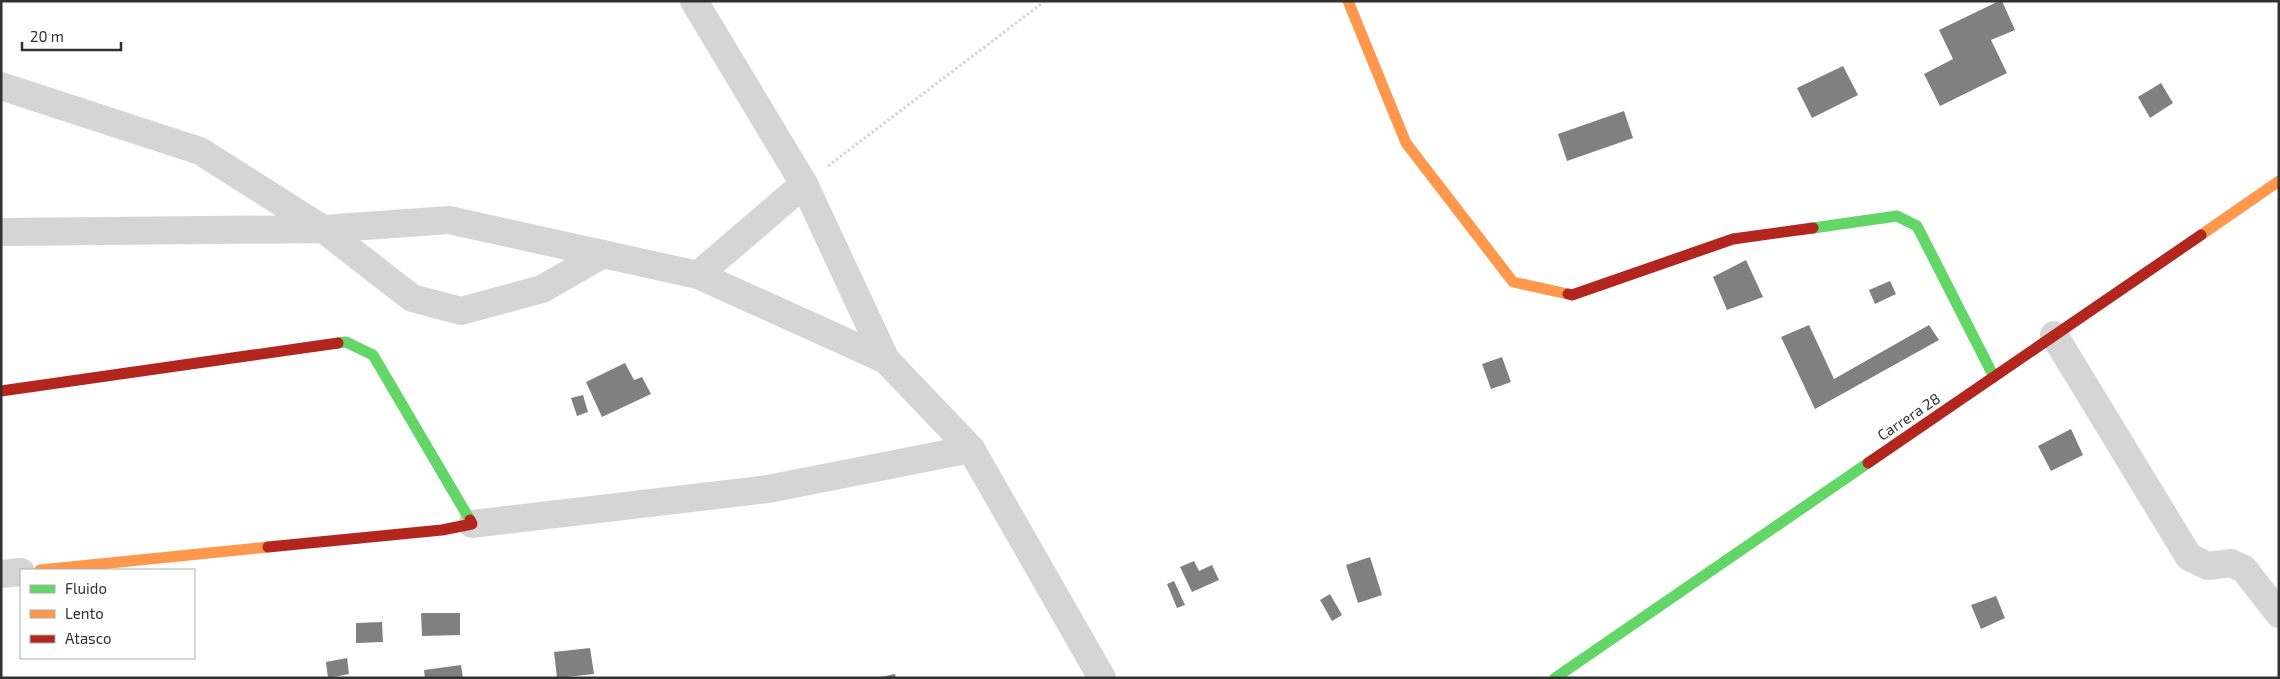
<svg xmlns="http://www.w3.org/2000/svg" width="2280" height="679" font-family="'Exo 2',sans-serif">
<rect width="100%" height="100%" fill="#fff"/>
<g fill="#808080">
<path d="M 1999,1 L 2002,1 L 2015,30 L 1991,40 L 2007,73 L 1940,106 L 1924,74 L 1953,59 L 1939,30 Z"/>
<path d="M 1843,66 L 1858,95 L 1812,118 L 1797,88 Z"/>
<path d="M 2161,83 L 2173,103 L 2150,118 L 2138,97 Z"/>
<path d="M 1624,111 L 1633,138 L 1567,161 L 1558,134 Z"/>
<path d="M 1746,260 L 1763,297 L 1727,310 L 1713,277 Z"/>
<path d="M 1890,281 L 1896,294 L 1875,304 L 1869,290 Z"/>
<path d="M 1809,325 L 1834,379 L 1929,325 L 1939,340 L 1815,409 L 1781,337 Z"/>
<path d="M 1502,357 L 1511,382 L 1491,389 L 1482,364 Z"/>
<path d="M 625,363 L 634,380 L 642,377 L 651,394 L 602,417 L 586,382 Z"/>
<path d="M 583,395 L 588,412 L 577,416 L 571,398 Z"/>
<path d="M 2071,429 L 2083,455 L 2051,471 L 2038,446 Z"/>
<path d="M 1370,557 L 1382,595 L 1358,603 L 1346,565 Z"/>
<path d="M 1194,561 L 1199,571 L 1212,565 L 1219,580 L 1192,592 L 1180,567 Z"/>
<path d="M 1174,581 L 1185,605 L 1177,608 L 1167,584 Z"/>
<path d="M 1330,594 L 1342,615 L 1332,621 L 1320,600 Z"/>
<path d="M 1996,596 L 2005,618 L 1981,629 L 1971,605 Z"/>
<path d="M 421,613 L 460,613 L 460,635 L 422,636 Z"/>
<path d="M 382,622 L 383,642 L 356,643 L 356,623 Z"/>
<path d="M 590,648 L 594,674 L 557,678 L 554,652 Z"/>
<path d="M 347,658 L 349,674 L 328,678 L 326,662 Z"/>
<path d="M 461,665 L 463,678 L 425,678 L 424,670 Z"/>
<path d="M 895,674 L 896,678 L 882,678 L 881,677 Z"/>
</g>
<g fill="none" stroke-linecap="round" stroke-linejoin="round">
<path stroke="#d5d5d5" stroke-width="3" stroke-dasharray="2.5 2.5" stroke-linecap="butt" d="M 828,166 L 1045,1"/>
<g stroke="#d5d5d5" stroke-width="28">
<path d="M 694,1 L 804,184 L 886,360 L 971,449 L 1102,678"/>
<path d="M 1,86 L 200,151 L 323,229 L 449,220 L 698,275 L 804,184"/>
<path d="M 1,232 L 323,229 L 412,298 L 461,311 L 542,289 L 603,254"/>
<path d="M 698,275 L 886,360"/>
<path d="M 2054,335 L 2189,557 L 2208,566 L 2231,563 L 2244,569 L 2279,614"/>
<path d="M 472,524 L 768,489 L 971,449"/>
<path d="M 1,574 L 21,572"/>
</g>
<g stroke="#63d668" stroke-width="11">
<path d="M 1813,228 L 1897,216 L 1917,226 L 1994,377"/>
<path d="M 338,343 L 346,342 L 373,355 L 470,520"/>
<path d="M 1555,678 L 1868,463"/>
</g>
<g stroke="#ff974d" stroke-width="11">
<path d="M 1348,1 L 1406,143 L 1513,282 L 1568,294"/>
<path d="M 2201,235 L 2279,181"/>
<path d="M 40,570 L 268,547"/>
</g>
<g stroke="#b3261e" stroke-width="11">
<path d="M 1568,294 L 1572,295 L 1733,239 L 1813,228"/>
<path d="M 1,391 L 338,343"/>
<path d="M 1868,463 L 2201,235"/>
<path d="M 268,547 L 442,530 L 472,524 L 470,520"/>
</g>
</g>
<g text-anchor="middle" stroke-width="5" stroke-linejoin="round" paint-order="stroke">
<g font-size="15" fill="#313131" stroke="#fff">
<text transform="translate(1909 417) rotate(-34)" y="5">Carrera 28</text>
</g>
</g>
<rect width="2280" height="679" fill="none" stroke="#313131" stroke-width="5"/>
<rect x="20" y="569" width="175" height="90" fill="#ffffff" stroke="#adadad"/>
<rect x="30" y="585" width="25" height="8" fill="#63d668" stroke="#adadad"/>
<text x="65" y="594" font-size="15" fill="#313131">Fluido</text>
<rect x="30" y="610" width="25" height="8" fill="#ff974d" stroke="#adadad"/>
<text x="65" y="619" font-size="15" fill="#313131">Lento</text>
<rect x="30" y="635" width="25" height="8" fill="#b3261e" stroke="#adadad"/>
<text x="65" y="644" font-size="15" fill="#313131">Atasco</text>
<path d="M22 42v8h99v-8" fill="none" stroke="#313131" stroke-width="2.5"/>
<text x="30" y="42" font-size="15" fill="#313131" stroke="#ffffff" stroke-width="4" paint-order="stroke">20 m</text>
</svg>
